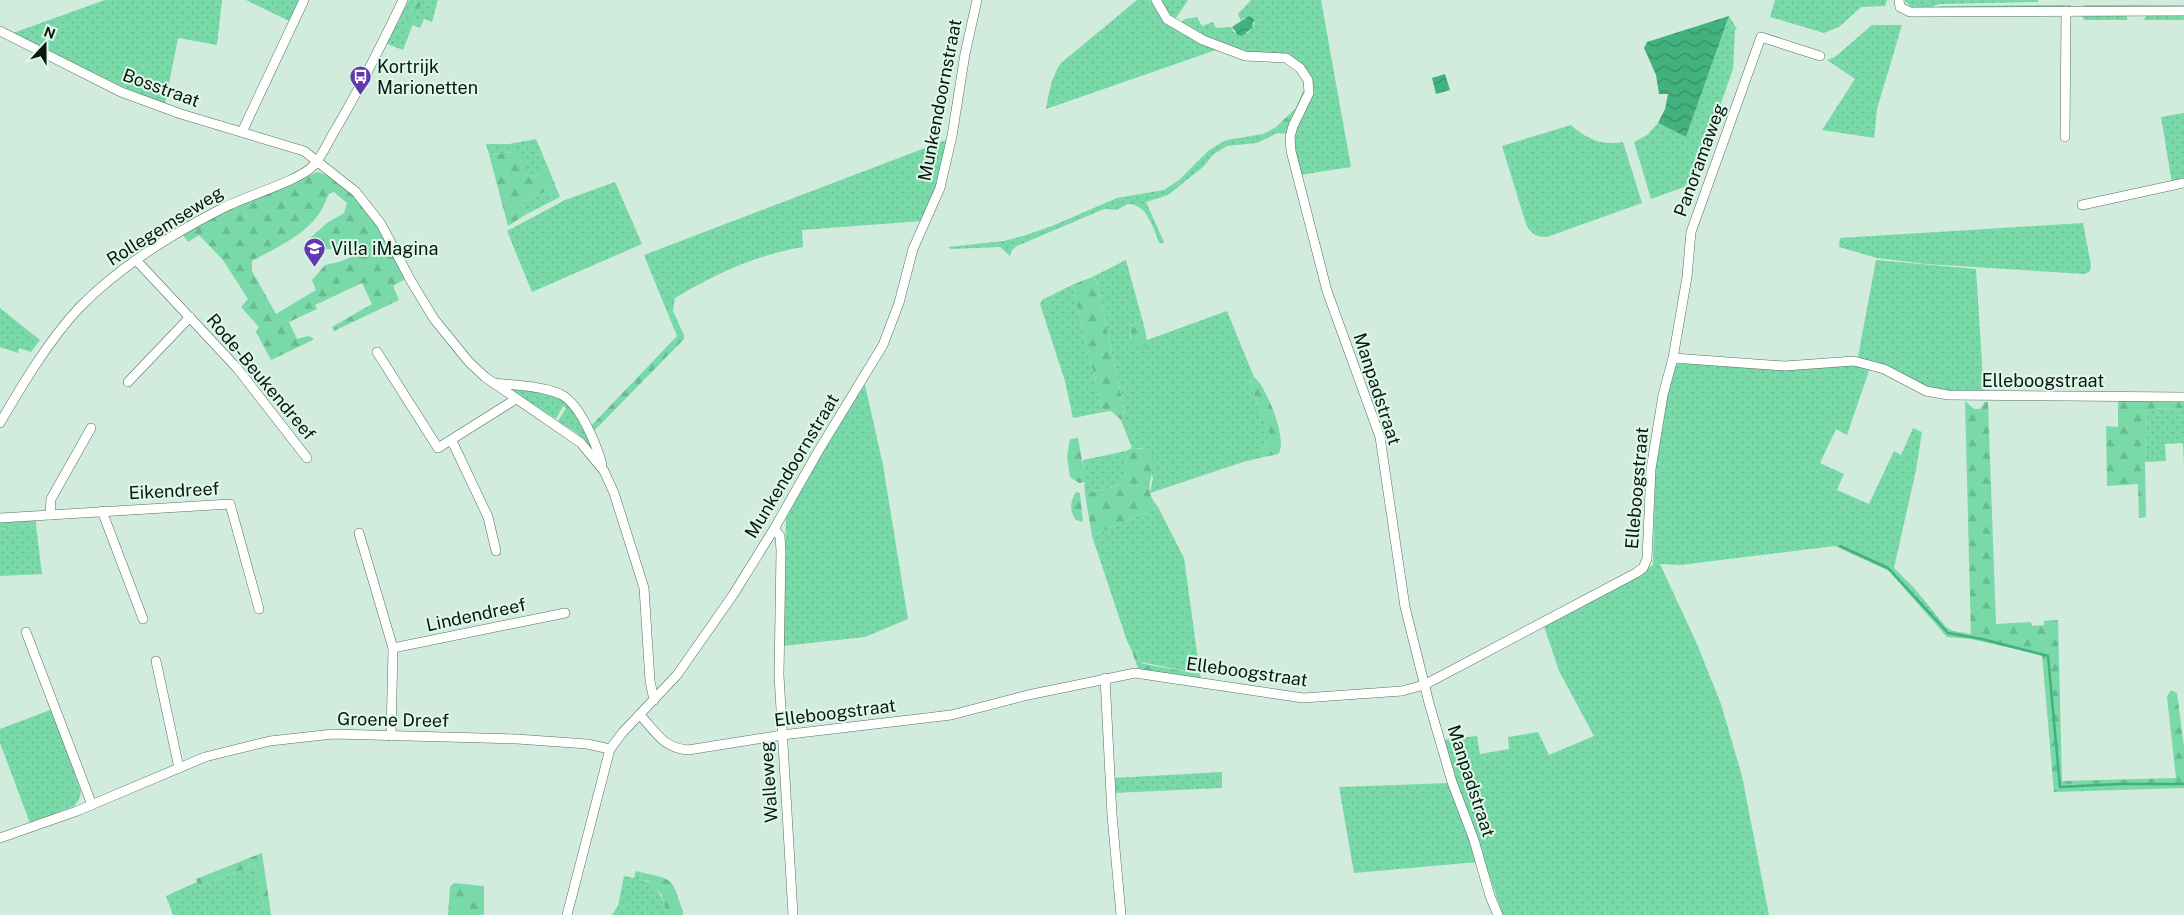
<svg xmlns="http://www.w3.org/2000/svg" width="2184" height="915" font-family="'Public Sans',sans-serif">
<defs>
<pattern id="grass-dots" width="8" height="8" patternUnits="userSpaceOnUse" patternTransform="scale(1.25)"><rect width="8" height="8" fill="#7ad9a8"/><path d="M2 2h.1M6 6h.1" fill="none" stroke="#68ba90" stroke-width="1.8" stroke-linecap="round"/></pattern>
<pattern id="forest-firs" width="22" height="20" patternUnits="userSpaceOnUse" patternTransform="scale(1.25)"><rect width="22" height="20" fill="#7ad9a8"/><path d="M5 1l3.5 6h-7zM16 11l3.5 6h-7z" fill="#68ba90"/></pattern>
<pattern id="water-waves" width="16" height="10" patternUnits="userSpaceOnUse" patternTransform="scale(1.25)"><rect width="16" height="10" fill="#43b17e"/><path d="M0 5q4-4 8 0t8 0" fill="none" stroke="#368f66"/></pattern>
</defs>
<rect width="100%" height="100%" fill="#d1ecdc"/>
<g fill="url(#grass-dots)">
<path d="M 105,0 L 222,0 L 217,45 L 178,38 L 165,104 L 125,88 L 13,33 Z"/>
<path d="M 246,0 L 299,0 L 289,21 Z"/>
<path d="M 409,0 L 416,0 L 405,27 L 411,29 L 403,50 L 387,44 Z"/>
<path d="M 423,0 L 438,0 L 432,22 L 424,19 L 420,28 L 412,25 Z"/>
<path d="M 1137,0 L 1150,0 L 1163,21 L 1216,50 L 1046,109 C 1049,92 1051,78 1061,63 Z"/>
<path d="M 1158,0 L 1188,0 L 1174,21 Z"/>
<path d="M 1251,0 L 1321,0 L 1351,167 L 1300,175 C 1289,135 1294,134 1310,97 L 1296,60 L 1256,55 L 1215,43 L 1180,23 L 1185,19 L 1197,17 L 1202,26 L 1213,22 L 1216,28 L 1232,27 L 1233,32 L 1248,33 L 1255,23 L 1244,18 L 1241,21 L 1238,14 Z"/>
<path d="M 1775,0 L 1887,0 L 1885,6 L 1861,7 L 1839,27 L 1824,33 L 1770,17 Z"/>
<path d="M 1904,0 L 2038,0 L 2038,2 L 1940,4 L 1929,8 L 1912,8 Z"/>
<path d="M 2071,5 L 2071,8 L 1935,8 L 1941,6 Z"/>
<path d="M 2085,5 L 2184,5 L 2184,8 L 2082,8 Z"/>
<path d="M 1729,16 L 1737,29 L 1735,30 L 1733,69 L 1697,172 L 1684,187 L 1651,199 L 1634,142 L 1647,135 L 1658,123 L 1686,137 Z"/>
<path d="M 2082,16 L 2127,16 L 2127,20 L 2084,20 Z"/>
<path d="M 2146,16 L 2184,16 L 2184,20 L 2144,20 Z"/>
<path d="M 1872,25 L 1902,25 L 1877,109 L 1874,138 L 1822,130 L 1855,79 L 1827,60 L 1835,57 Z"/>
<path d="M 2184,113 L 2184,180 L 2172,183 L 2161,117 Z"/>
<path d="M 1571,125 C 1586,139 1603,146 1623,142 L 1642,203 L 1547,237 C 1536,237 1531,234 1526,224 L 1502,146 Z"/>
<path d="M 1276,127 L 1278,133 L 1257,143 L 1227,146 L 1214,154 L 1203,167 L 1168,195 L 1146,202 L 1164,242 L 1160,244 C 1153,229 1148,204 1128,204 L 1117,210 L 1104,209 L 1017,246 L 1012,250 L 1010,256 L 1000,247 L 951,249 L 948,247 L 1004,241 L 1023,236 L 1052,226 L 1117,198 L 1164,190 L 1179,180 L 1208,151 L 1219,144 L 1227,140 L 1263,134 Z"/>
<path d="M 536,139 L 549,170 L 531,178 L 522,171 L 518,152 L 489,154 L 486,144 L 509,144 Z"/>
<path d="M 946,140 L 935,191 L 922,221 L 802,230 L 803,247 C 755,255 716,274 675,298 L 673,311 L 668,314 L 644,255 Z"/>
<path d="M 615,182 L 642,244 L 532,292 L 507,231 L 565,200 Z"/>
<path d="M 549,190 L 554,200 L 527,214 L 522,202 Z"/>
<path d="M 2083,223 L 2091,265 L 2090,271 L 2085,274 L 1926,264 L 1877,258 L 1839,247 L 1840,238 Z"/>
<path d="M 1126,260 L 1144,326 L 1135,322 L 1131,325 L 1130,337 L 1135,346 L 1144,346 L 1147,340 L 1227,311 L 1254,377 L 1250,384 L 1270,435 L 1262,451 L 1264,457 L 1243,462 L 1150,493 L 1153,478 L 1142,448 L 1132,448 L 1121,420 L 1125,413 L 1096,280 L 1092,277 Z"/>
<path d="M 1876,260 L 1976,269 L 1984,394 L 1949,393 L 1926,387 L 1858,357 Z"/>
<path d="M 1072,285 L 1103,412 L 1073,418 L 1065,381 L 1040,304 L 1042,300 Z"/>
<path d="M 0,308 L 40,340 L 31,352 L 19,348 L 18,353 L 0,347 Z"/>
<path d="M 1679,364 L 1858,365 L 1870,368 L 1847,435 L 1836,429 L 1820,463 L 1844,474 L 1837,490 L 1869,504 L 1894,451 L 1901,455 L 1913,428 L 1922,432 L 1916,470 L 1894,568 L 1915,589 L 1946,627 L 1953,631 L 1971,634 L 1971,639 L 1947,637 L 1889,571 L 1835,546 L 1680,565 L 1660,564 L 1697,644 L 1721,704 L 1742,776 L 1769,915 L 1503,915 L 1442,740 L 1477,736 L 1480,754 L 1509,749 L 1508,737 L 1538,732 L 1549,755 L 1594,736 L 1559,671 L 1544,626 L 1653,565 L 1655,472 L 1671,374 L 1674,366 Z"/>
<path d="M 865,385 L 883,465 L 908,619 L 865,637 L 783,646 L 786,519 L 821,452 Z"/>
<path d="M 509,387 C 569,397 570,396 595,453 L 578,434 L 558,421 L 566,408 L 563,406 L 556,419 L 509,389 Z"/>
<path d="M 2184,408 L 2184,467 L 2183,443 L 2165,444 L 2166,461 L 2145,462 L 2147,409 Z"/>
<path d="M 1126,451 L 1126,470 L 1121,485 L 1085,494 L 1083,460 Z"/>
<path d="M 1158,507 L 1184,558 L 1200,674 L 1141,662 L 1136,651 L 1131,649 L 1127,641 L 1092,536 Z"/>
<path d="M 36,525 L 42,574 L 0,576 L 0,529 Z"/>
<path d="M 53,709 L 81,792 L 79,800 L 74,806 L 30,823 L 0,743 L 0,729 Z"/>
<path d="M 1222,772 L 1222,788 L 1113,793 L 1113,778 Z"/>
<path d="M 1450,783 L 1478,862 L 1354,873 L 1339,787 Z"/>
<path d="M 255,865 L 265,915 L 173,915 L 166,896 L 197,882 L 199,887 Z"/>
<path d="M 636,871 L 640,872 L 641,880 C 658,882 663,900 667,915 L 612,915 L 618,906 L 624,876 L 634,878 Z"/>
</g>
<g fill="url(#forest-firs)" fill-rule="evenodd">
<path d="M 416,0 L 423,0 L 411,29 L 405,27 Z"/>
<path d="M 1303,91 L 1305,92 L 1287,134 L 1278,133 L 1276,127 L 1296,108 Z"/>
<path d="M 518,152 L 524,160 L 522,171 L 531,178 L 549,170 L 560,197 L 554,200 L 549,190 L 522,202 L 527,214 L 508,226 L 489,154 Z"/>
<path d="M 318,172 C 367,187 384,238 405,279 L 393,286 L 399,300 L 334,331 L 332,327 L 372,304 L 362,283 L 315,305 L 317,309 L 289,322 L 297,339 L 308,336 L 313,338 L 313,340 L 271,360 L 256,332 L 259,327 L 241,307 L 248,299 L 223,260 L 199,235 L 188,242 L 183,235 C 217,211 256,199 294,184 C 302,181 310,174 318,172 ZM 334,192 L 347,203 L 344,213 L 327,223 L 310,238 C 317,254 335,249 348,246 L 351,257 L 339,262 L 325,265 L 312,280 L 316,290 L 276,314 L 252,271 L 252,261 C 277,247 307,235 322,209 C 325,204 326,199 329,194 Z"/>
<path d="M 1092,277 L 1096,280 L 1125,413 L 1121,420 L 1111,411 L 1103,412 L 1072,285 Z"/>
<path d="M 673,311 L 684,335 L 684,339 L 593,432 L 590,427 L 677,336 L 668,314 Z"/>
<path d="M 1135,322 L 1144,326 L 1147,340 L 1144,347 C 1129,350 1130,335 1131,325 Z"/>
<path d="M 1254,377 C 1266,385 1289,443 1278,454 L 1264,457 L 1262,451 L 1270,435 L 1250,384 Z"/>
<path d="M 2184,400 L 2184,408 L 2147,409 L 2145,462 L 2146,517 L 2139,518 L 2138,484 L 2107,486 L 2106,426 L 2118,427 L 2118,401 Z"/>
<path d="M 1965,401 L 1974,409 L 1980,409 L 1985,402 L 1988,402 L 1996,624 L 2031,622 L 2032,626 L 2044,625 L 2044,621 L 2058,620 L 2062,781 L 2176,778 L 2167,697 L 2171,690 L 2177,693 L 2184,747 L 2184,788 L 2054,792 L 2042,655 L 1971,639 Z"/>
<path d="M 1078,438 L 1086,482 L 1079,483 L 1070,477 L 1067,456 L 1070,439 Z"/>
<path d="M 1132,448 L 1148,449 C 1160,467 1147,476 1150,493 C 1151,498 1155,503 1158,507 L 1092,536 L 1085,494 L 1121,485 L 1126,470 L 1126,451 Z"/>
<path d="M 1076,492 L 1080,493 L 1083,522 L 1076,520 C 1069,511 1070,501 1076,492 Z"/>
<path d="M 36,520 L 36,525 L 0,529 L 0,523 Z"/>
<path d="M 1131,649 L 1135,649 L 1141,662 L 1144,664 L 1200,674 L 1201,679 L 1142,671 L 1138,668 Z"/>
<path d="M 262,853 L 271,915 L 265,915 L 255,865 L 199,887 L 196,879 Z"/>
<path d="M 640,872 C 675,880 671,877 683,911 L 683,915 L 667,915 L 661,894 L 648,881 L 641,880 Z"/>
<path d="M 454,883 L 484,886 L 484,915 L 448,915 L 450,887 Z"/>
</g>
<g fill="url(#water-waves)">
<path d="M 1249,16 L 1254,19 L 1252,28 L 1242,36 L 1238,35 L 1232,27 Z"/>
<path d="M 1729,16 L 1686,137 L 1658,123 L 1665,109 L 1668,94 L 1659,94 L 1656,75 L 1644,48 L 1647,42 Z"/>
<path d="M 1445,74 L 1450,90 L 1436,94 L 1432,78 Z"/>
</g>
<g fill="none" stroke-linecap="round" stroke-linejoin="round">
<path stroke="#43b17e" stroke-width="2.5" d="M 1840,546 L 1888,568 L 1948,633 L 1982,639 L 2048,656 L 2060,787 L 2119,784 L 2184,784"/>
<defs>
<g id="minor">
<path d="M 1156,0 L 1167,19 L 1203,40 L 1245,56 L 1286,58 L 1300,68 L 1308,80 L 1309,93 L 1293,126 L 1290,137 L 1291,151 L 1327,291 L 1380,437 L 1405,607 L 1429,703 L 1452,782 L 1474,840 L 1490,896 L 1498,915"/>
<path d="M 1899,0 L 1900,7 L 1910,12 L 2184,11"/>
<path d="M 0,31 L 121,92 L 181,114 L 304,151 L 356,192 L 381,224 L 411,281 L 434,319 L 469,362 L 485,377 L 581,443 L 604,471 L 614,493 L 644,588 L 650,681 L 654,700"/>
<path d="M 242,132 L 304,0"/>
<path d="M 2065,137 L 2066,11"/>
<path d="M 2082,205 L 2184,183"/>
<path d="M 136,260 L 237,368 L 307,458"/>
<path d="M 377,352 L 438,448 L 516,399"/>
<path d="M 1673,358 L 1785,366 L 1854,361 L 1884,369 L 1926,391 L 1948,395 L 2184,397"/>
<path d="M 128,382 L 190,317"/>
<path d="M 494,383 C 515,385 541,386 560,394 C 580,403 596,444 602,464"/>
<path d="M 0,423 C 22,385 49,340 79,308 C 119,267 170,235 221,209 C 243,197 299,181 313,166 C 323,156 329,139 337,127 C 361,86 382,44 403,0"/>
<path d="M 452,441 L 488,517 L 496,551"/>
<path d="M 102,511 L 143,619"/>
<path d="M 50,515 L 51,499 L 91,428"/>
<path d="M 0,518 L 230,504 L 259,609"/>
<path d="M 774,529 L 780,536 L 781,551 L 779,675 L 793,915"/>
<path d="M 359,533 L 393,648 L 391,736"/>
<path d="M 26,632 L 92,805"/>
<path d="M 393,648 L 565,613"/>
<path d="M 156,661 L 179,768"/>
<path d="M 1105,678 L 1112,815 L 1121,915"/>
<path d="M 640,715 C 656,732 663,748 688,750 L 782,735 L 951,715 L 1028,695 L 1135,673 L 1303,698 L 1402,691 L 1424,685 L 1636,573 L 1643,568 L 1647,559 L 1651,469 L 1663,395 L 1673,358 L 1687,277 L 1691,232 L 1761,37 L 1820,56"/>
<path d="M 0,838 L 77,811 L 205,757 L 270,741 L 333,734 L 517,739 L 587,744 L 610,749"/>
<path d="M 567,915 L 610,749 L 623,732 L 677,675 L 733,595 L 774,529 L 819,450 L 883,345 L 899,303 L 913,249 L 940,188 L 952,136 L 965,54 L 977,0"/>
</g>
</defs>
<use href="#minor" stroke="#576f61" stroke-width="10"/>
<use href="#minor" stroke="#fff" stroke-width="9"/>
</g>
<defs>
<symbol id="bus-pin" viewBox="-11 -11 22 30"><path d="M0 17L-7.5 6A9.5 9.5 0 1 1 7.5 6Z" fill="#6337af" stroke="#def9e9"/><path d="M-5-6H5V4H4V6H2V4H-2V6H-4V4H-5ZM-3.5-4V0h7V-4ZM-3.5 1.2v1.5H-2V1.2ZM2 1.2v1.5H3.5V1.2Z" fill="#fff"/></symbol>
<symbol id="school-pin" viewBox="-11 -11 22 30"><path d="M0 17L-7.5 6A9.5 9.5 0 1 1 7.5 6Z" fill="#6337af" stroke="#def9e9"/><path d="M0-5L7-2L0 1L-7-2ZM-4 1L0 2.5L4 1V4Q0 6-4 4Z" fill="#fff"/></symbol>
</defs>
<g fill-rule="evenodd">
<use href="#bus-pin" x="348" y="64" width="25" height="34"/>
<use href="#school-pin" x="302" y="236" width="25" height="34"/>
</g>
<g text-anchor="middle" stroke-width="4" stroke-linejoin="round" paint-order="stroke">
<g font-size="18" fill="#0d1611" stroke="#def9e9" text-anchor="start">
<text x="377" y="73">Kortrijk<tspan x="377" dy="21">Marionetten</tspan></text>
<text x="331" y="255">Vil!a iMagina</text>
</g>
<g font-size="18" fill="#0d1611" stroke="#def9e9">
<text transform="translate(161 88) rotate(20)" y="6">Bosstraat</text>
<text transform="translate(940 100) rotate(-79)" y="6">Munkendoornstraat</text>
<text transform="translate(1700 160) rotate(-70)" y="6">Panoramaweg</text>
<text transform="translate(165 226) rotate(-32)" y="6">Rollegemseweg</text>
<text transform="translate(261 377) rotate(50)" y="6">Rode-Beukendreef</text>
<text x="2043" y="387">Elleboogstraat</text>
<text transform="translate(1377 389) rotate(72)" y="6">Manpadstraat</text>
<text transform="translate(792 466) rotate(-59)" y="6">Munkendoornstraat</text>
<text transform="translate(1637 488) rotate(-85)" y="6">Elleboogstraat</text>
<text transform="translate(174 491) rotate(-3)" y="6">Eikendreef</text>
<text transform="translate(476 615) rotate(-12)" y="6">Lindendreef</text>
<text transform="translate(1247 672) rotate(8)" y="6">Elleboogstraat</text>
<text transform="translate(835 713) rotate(-7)" y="6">Elleboogstraat</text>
<text transform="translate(393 720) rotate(1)" y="6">Groene Dreef</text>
<text transform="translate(1471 781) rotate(72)" y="6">Manpadstraat</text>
<text transform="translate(769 782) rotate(-94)" y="6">Walleweg</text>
</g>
</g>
<g transform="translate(45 45) rotate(21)" stroke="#def9e9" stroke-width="4" paint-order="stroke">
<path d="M0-4L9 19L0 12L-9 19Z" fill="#0d1611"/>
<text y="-8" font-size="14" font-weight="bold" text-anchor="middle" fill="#0d1611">N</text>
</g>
</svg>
